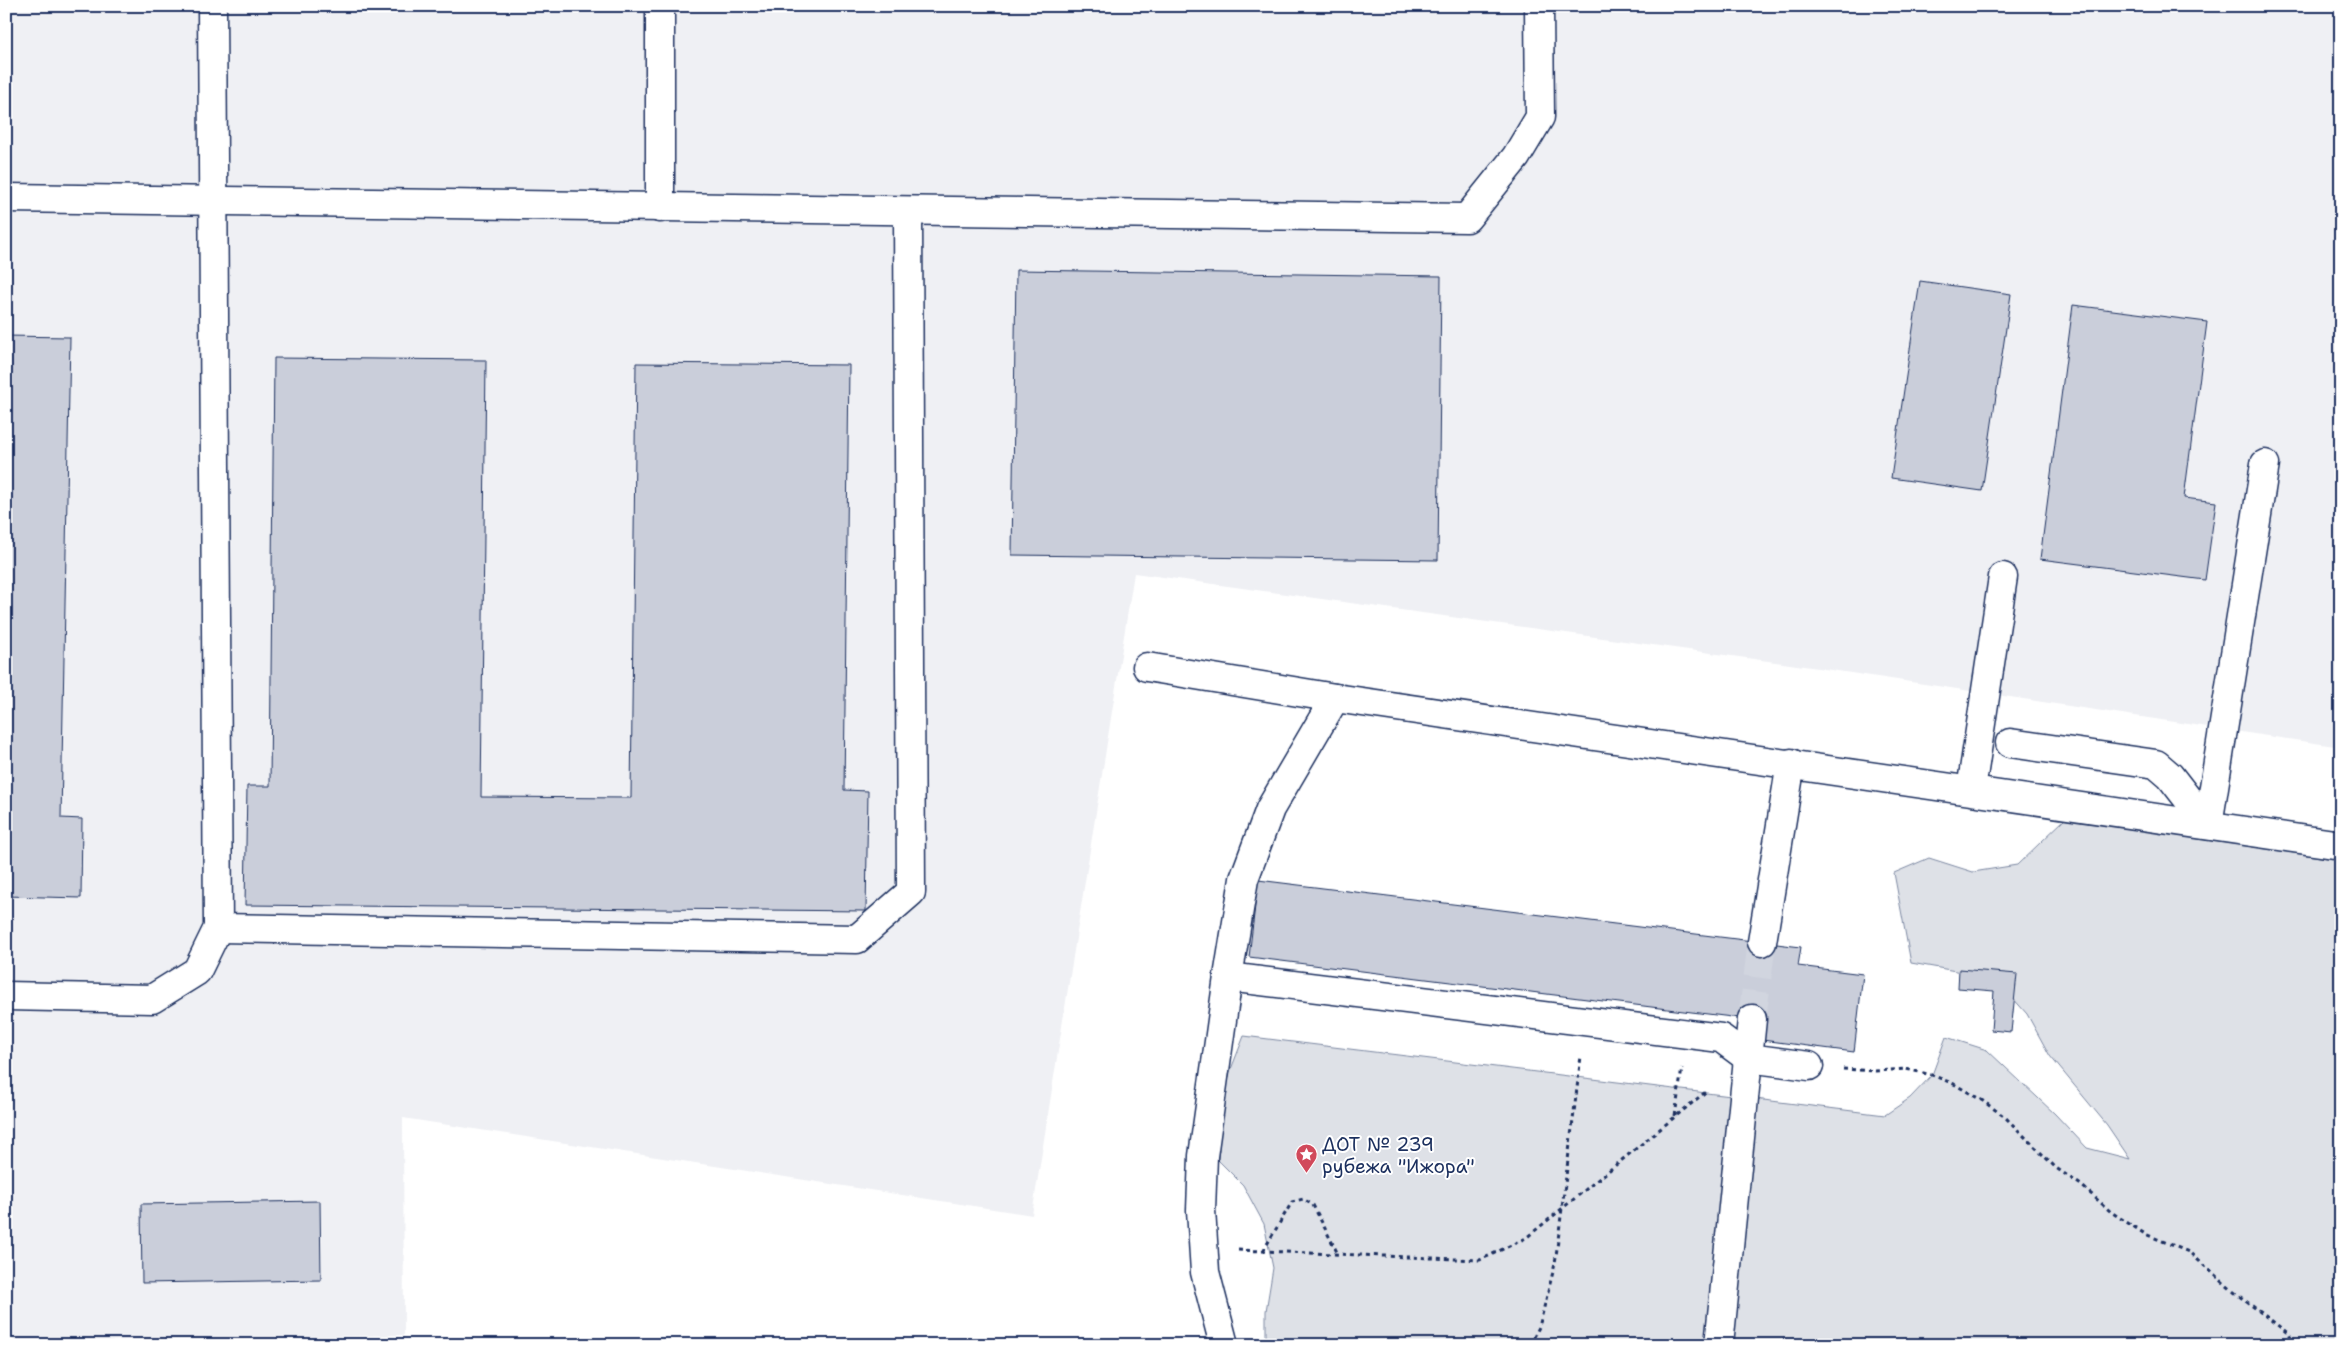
<svg xmlns="http://www.w3.org/2000/svg" width="2347" height="1351" font-family="'Shantell Sans',sans-serif">
<rect width="100%" height="100%" fill="#fff"/>
<filter id="ink" filterUnits="userSpaceOnUse"><feTurbulence type="fractalNoise" baseFrequency=".02" numOctaves="2"/><feDisplacementMap in="SourceGraphic" scale="10" xChannelSelector="R" yChannelSelector="G"/><feConvolveMatrix kernelMatrix="1 2 1 2 8 2 1 2 1" color-interpolation-filters="sRGB"/></filter>
<g filter="url(#ink)">
<path fill="#eff0f4" d="M 6,6 L 2341,6 L 2341,747 L 1818,668 L 1134,573 L 1032,1215 L 403,1118 L 404,1335 L 6,1343 Z"/>
<path fill="#dee1e7" stroke="#7c88a2" d="M 2065,819 L 2341,860 L 2341,1345 L 1266,1345 L 1266,1311 L 1273,1268 L 1264,1224 L 1243,1185 L 1218,1160 L 1224,1087 L 1244,1036 L 1885,1115 L 1910,1098 L 1932,1075 L 1946,1037 L 1987,1050 L 2055,1114 L 2087,1148 L 2130,1159 L 2107,1125 L 2050,1056 L 2027,1014 L 1995,978 L 1911,963 L 1894,873 L 1929,858 L 1973,872 L 2017,865 Z"/>
<g fill="#caceda" stroke="#1b2f5e">
<path d="M 1016,270 L 1441,276 L 1438,560 L 1012,555 Z"/>
<path d="M 1920,281 L 2011,294 L 1982,491 L 1891,478 Z"/>
<path d="M 2073,305 L 2207,322 L 2184,498 L 2216,502 L 2205,580 L 2040,559 Z"/>
<path d="M 6,336 L 70,337 L 61,818 L 82,819 L 81,898 L 6,896 Z"/>
<path d="M 274,358 L 486,360 L 481,797 L 631,798 L 636,363 L 849,365 L 844,790 L 868,791 L 866,911 L 245,905 L 247,786 L 270,786 Z"/>
<path d="M 1258,880 L 1801,947 L 1798,966 L 1863,974 L 1854,1052 L 1762,1040 L 1764,1021 L 1249,957 Z"/>
<path d="M 1959,969 L 2017,974 L 2011,1032 L 1991,1030 L 1994,991 L 1958,988 Z"/>
<path d="M 320,1201 L 321,1280 L 142,1283 L 141,1204 Z"/>
</g>
<g fill="none" stroke-linecap="round" stroke-linejoin="round">
<path stroke="#d1d5df" stroke-width="28" stroke-dasharray="28 14" stroke-linecap="butt" d="M 1752,1019 L 1762,942"/>
<defs>
<g id="minor">
<path d="M 6,198 L 1467,218 L 1516,157 L 1540,117 L 1539,6"/>
<path d="M 660,208 L 660,6"/>
<path d="M 1147,667 L 1335,698 L 2341,845"/>
<path d="M 2010,743 L 2156,764 L 2170,776 L 2208,825"/>
<path d="M 1971,790 L 2003,577"/>
<path d="M 2208,825 L 2265,464"/>
<path d="M 218,928 L 857,939 L 911,892 L 908,211"/>
<path d="M 1762,942 L 1791,763"/>
<path d="M 1228,977 L 1721,1038 L 1748,1058 L 1809,1066"/>
<path d="M 6,996 L 152,999 L 197,971 L 218,928 L 212,6"/>
<path d="M 1224,1345 L 1205,1272 L 1201,1210 L 1203,1156 L 1228,977 L 1244,879 L 1270,809 L 1335,698"/>
<path d="M 1719,1345 L 1752,1019"/>
</g>
</defs>
<use href="#minor" stroke="#1b2f5e" stroke-width="31"/>
<g stroke="#1b2f5e" stroke-width="3" stroke-dasharray="4 4" stroke-linecap="butt">
<path d="M 1843,1069 L 1875,1071 L 1906,1069 L 1932,1075 L 1954,1084 L 1983,1101 L 2005,1117 L 2056,1168 L 2081,1185 L 2111,1212 L 2145,1234 L 2189,1252 L 2234,1292 L 2289,1334 L 2294,1345"/>
<path d="M 1675,1116 L 1682,1068"/>
<path d="M 1238,1250 L 1480,1260 L 1526,1238 L 1708,1090"/>
<path d="M 1263,1251 L 1292,1202 L 1303,1199 L 1313,1205 L 1338,1254"/>
<path d="M 1530,1345 L 1539,1327 L 1555,1264 L 1581,1056"/>
</g>
<use href="#minor" stroke="#fff" stroke-width="28"/>
</g>
</g>
<defs>
<symbol id="sight-pin" viewBox="-11 -11 22 30"><path d="M0 17L-7.5 6A9.5 9.5 0 1 1 7.5 6Z" fill="#d1495b" stroke="#fff"/><path d="M0-6L1.8-2.2L6-1.7L2.9 1.2L3.7 5.4L0 3.3L-3.7 5.4L-2.9 1.2L-6-1.7L-1.8-2.2Z" fill="#fff"/></symbol>
</defs>
<g fill-rule="evenodd">
<use href="#sight-pin" x="1294" y="1142" width="25" height="34"/>
</g>
<g text-anchor="middle" stroke-width="4" stroke-linejoin="round" paint-order="stroke">
<g font-size="19" fill="#1b2f5e" stroke="#fff" text-anchor="start">
<text x="1322" y="1151">ДОТ № 239<tspan x="1322" dy="22">рубежа "Ижора"</tspan></text>
</g>
</g>
<rect width="2347" height="1351" fill="none" stroke="#fff" stroke-width="25"/>
<rect x="12" y="12" width="2322" height="1326" fill="none" stroke="#1b2f5e" stroke-width="2" filter="url(#ink)"/>
</svg>
